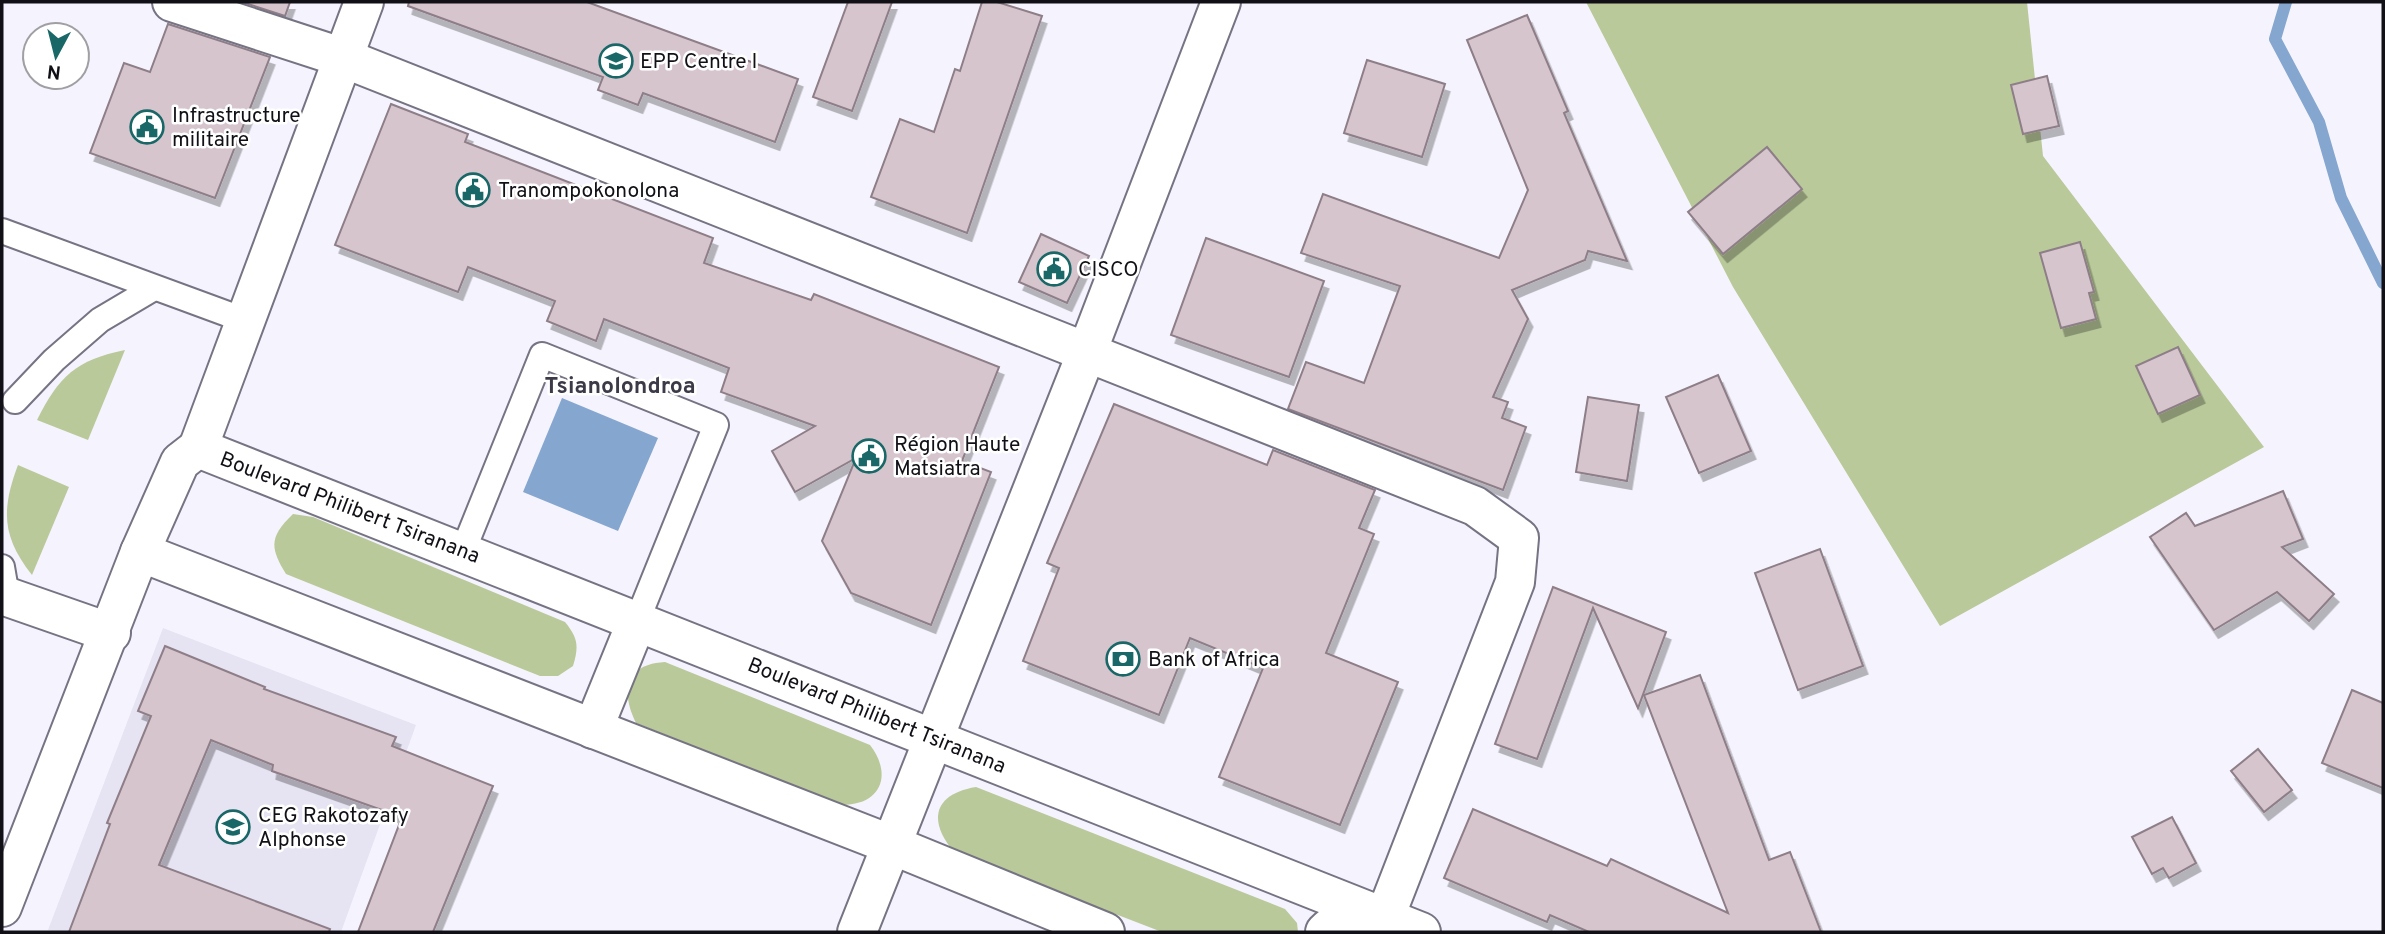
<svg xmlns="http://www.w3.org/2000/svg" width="2385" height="934" font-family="Overpass,sans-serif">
<defs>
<filter id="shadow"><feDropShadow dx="4.5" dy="8" stdDeviation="0" flood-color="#0004"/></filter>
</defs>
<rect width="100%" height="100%" fill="#f5f4fe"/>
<path fill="#e6e3f2" d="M 163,628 L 416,725 L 341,932 L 56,932 L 48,930 Z"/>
<g fill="#b9c99a">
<path d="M 1586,2 L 2027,2 L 2043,156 L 2264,447 L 1940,626 L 1733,287 Z"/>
<path d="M 125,350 L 88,440 L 37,420 C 59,376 76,360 125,350 Z"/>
<path d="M 18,465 L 69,487 L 32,575 C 2,537 1,510 18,465 Z"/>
<path d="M 293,514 L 313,517 L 565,622 C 578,638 579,646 573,666 L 558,676 L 540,676 L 286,574 C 269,547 270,536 293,514 Z"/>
<path d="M 665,662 L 870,745 C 893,775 881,805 842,805 L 636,723 C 620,691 626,664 665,662 Z"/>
<path d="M 976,787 L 1285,909 L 1297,923 L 1298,932 L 1162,932 L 954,852 C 927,820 934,794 976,787 Z"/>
</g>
<path fill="#85a6cf" d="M 562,398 L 658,438 L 618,531 L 523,492 Z"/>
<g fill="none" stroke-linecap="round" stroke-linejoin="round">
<path stroke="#85a6cf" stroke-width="12" d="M 2286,2 L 2275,39 L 2319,122 L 2341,198 L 2383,283"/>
</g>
<g fill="#d7c5ce" stroke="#8e7e87" stroke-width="2" filter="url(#shadow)">
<path d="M 242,2 L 290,2 L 285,16 Z"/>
<path d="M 409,2 L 587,2 L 798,79 L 775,142 L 643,93 L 638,105 L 598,90 L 603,77 L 408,6 Z"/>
<path d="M 848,2 L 892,2 L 852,111 L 813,97 Z"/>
<path d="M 982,2 L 997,2 L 1042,16 L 967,233 L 871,197 L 900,119 L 934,132 L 955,69 L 960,71 Z"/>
<path d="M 1527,15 L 1568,111 L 1564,113 L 1627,261 L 1588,251 L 1585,260 L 1512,290 L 1528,319 L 1493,397 L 1508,402 L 1502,418 L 1526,427 L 1503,490 L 1288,409 L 1306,362 L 1364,383 L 1400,286 L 1301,253 L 1323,194 L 1499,258 L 1528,190 L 1467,40 Z"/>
<path d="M 168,24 L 270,57 L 215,198 L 90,153 L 124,63 L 150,72 Z"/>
<path d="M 1367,60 L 1445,84 L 1422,157 L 1344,133 Z"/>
<path d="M 2047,76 L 2059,126 L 2023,134 L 2011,85 Z"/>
<path d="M 391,104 L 468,134 L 465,142 L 713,238 L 704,263 L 811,300 L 814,294 L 999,367 L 962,461 L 991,472 L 931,625 L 851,593 L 822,541 L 856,458 L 795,492 L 772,451 L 815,426 L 721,392 L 729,368 L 604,319 L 596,341 L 547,321 L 555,301 L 468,267 L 458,292 L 335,245 Z"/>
<path d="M 1767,147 L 1802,189 L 1723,254 L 1688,212 Z"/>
<path d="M 1041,234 L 1089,256 L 1067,303 L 1019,282 Z"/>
<path d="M 1206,238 L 1324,281 L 1289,377 L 1171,335 Z"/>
<path d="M 2080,242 L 2094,292 L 2089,293 L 2096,319 L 2061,328 L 2040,253 Z"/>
<path d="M 2178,347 L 2200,395 L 2158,414 L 2136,366 Z"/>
<path d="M 1718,375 L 1751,451 L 1699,473 L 1666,397 Z"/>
<path d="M 1588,397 L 1639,405 L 1627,481 L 1576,472 Z"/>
<path d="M 1114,404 L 1267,465 L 1273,450 L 1375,490 L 1359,528 L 1374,534 L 1326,653 L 1398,682 L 1340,825 L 1219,777 L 1263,668 L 1190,638 L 1159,715 L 1023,661 L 1059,568 L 1047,563 Z"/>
<path d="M 2283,491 L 2303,539 L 2282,547 L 2334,594 L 2309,621 L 2277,592 L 2214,630 L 2150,537 L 2186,513 L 2195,526 Z"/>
<path d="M 1820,549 L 1863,666 L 1798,690 L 1755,573 Z"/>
<path d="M 1553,587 L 1666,632 L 1638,708 L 1593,608 L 1537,759 L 1495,744 Z"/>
<path d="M 165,646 L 265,687 L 264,689 L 396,737 L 392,746 L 493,786 L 433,932 L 358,932 L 402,817 L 272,771 L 273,765 L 211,740 L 159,865 L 330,929 L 329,932 L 69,932 L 110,824 L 107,823 L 151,716 L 138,711 Z"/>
<path d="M 1700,675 L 1769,860 L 1790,852 L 1821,932 L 1589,932 L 1550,915 L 1547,922 L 1444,878 L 1473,809 L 1607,866 L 1611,859 L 1728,913 L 1644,695 Z"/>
<path d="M 2352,690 L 2383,703 L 2383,788 L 2322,763 Z"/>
<path d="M 2258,749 L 2292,790 L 2264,812 L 2231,771 Z"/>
<path d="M 2172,817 L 2196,863 L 2169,878 L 2163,868 L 2152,874 L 2132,837 Z"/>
</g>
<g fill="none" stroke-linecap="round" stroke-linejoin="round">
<defs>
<g id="lane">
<path d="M 2,231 L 244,320"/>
<path d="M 15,401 L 54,360 L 100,320 L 154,288"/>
<path d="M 463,551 L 542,355 L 716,425 L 637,621"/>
<path d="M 2,567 L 7,596"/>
</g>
<g id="street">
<path d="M 172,2 L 341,57 L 1475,506 L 1519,538 L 1515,582 L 1385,917"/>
<path d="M 198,448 L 364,2"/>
<path d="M 2,595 L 111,633"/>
<path d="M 593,729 L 637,621"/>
<path d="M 857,932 L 1087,352 L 1221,2"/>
<path d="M 1325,932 C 1341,915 1371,909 1392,921"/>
</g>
<g id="secondary">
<path d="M 140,552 L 892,845 L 1105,932"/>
<path d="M 2,907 L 140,552 L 180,462 L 198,448 L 1421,932"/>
</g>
</defs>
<use href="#lane" stroke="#767383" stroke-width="28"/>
<use href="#street" stroke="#767383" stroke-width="42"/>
<use href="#secondary" stroke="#767383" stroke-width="42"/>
<use href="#lane" stroke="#fff" stroke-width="24"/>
<use href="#street" stroke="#fff" stroke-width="38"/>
<use href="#secondary" stroke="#fff" stroke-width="38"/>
</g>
<defs>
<symbol id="school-ring" viewBox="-11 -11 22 22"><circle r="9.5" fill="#fff" stroke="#196767" stroke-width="1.5"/><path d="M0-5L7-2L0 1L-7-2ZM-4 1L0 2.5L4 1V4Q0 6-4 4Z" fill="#196767"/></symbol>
<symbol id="civic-ring" viewBox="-11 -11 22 22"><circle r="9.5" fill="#fff" stroke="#196767" stroke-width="1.5"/><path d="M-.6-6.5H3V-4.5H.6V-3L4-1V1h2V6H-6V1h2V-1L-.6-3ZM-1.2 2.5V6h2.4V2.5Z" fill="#196767"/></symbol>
<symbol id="bank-ring" viewBox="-11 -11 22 22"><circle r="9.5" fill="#fff" stroke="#196767" stroke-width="1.5"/><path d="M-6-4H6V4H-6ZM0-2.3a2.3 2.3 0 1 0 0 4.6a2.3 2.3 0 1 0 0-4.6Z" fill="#196767"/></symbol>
</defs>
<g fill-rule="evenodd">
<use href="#school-ring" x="597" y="42" width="38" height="38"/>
<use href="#civic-ring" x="128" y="108" width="38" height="38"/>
<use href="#civic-ring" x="454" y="171" width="38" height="38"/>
<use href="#civic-ring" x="1035" y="250" width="38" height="38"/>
<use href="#civic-ring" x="850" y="437" width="38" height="38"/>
<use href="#bank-ring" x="1104" y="640" width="38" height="38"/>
<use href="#school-ring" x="214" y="808" width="38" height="38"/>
</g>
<g text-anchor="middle" stroke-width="5" stroke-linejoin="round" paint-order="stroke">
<g font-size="21" fill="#111016" stroke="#fff" text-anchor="start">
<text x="640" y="68">EPP Centre I</text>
<text x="172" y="122">Infrastructure<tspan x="172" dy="24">militaire</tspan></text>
<text x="498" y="197">Tranompokonolona</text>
<text x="1078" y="276">CISCO</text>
<text x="894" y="451">Région Haute<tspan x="894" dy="24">Matsiatra</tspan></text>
<text x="1148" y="666">Bank of Africa</text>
<text x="258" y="822">CEG Rakotozafy<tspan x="258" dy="24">Alphonse</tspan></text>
</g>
<g font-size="21" fill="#111016" stroke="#fff">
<text transform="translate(350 507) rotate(21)" y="7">Boulevard Philibert Tsiranana</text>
<text transform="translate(877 715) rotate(22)" y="7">Boulevard Philibert Tsiranana</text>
</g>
<g font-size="23" font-weight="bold" fill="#3d3a48" stroke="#fff">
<text x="620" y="393">Tsianolondroa</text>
</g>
</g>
<rect width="2385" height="934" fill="none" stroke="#111016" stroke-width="7"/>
<g transform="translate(56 56) rotate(187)"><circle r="33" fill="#ffffff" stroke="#a09fa2" stroke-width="2"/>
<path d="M0-5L12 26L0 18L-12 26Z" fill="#196767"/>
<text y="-10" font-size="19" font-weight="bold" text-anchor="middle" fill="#111016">N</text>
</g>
</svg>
